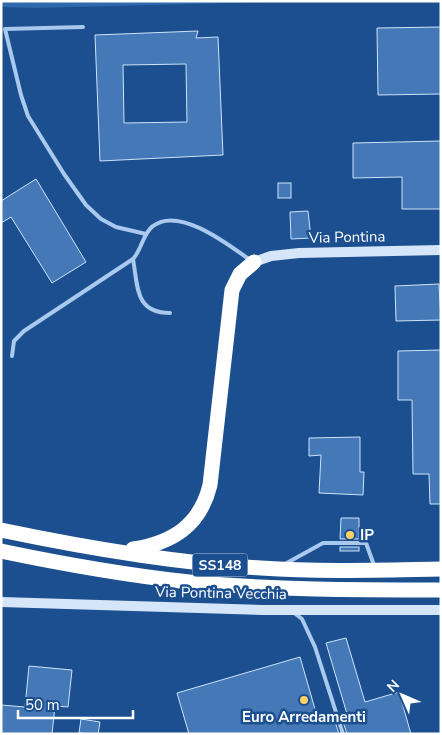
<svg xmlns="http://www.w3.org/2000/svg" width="442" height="735" font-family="'Nunito Sans',sans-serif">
<rect width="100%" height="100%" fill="#1b4f8f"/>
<path fill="#2e69ad" d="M 1,1 L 309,1 L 36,8 L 1,7 Z"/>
<g fill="#4478b7" stroke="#cfe3fa" fill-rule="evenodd">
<path d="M 441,27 L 441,94 L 378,95 L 377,28 Z"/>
<path d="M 198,31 L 196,38 L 218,37 L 223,155 L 100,161 L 95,35 ZM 186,64 L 187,122 L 124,123 L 123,65 Z"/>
<path d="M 441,141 L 441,209 L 402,209 L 402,177 L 353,178 L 353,143 Z"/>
<path d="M 36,179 L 86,262 L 52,283 L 11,217 L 1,223 L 1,201 Z"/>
<rect x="278" y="183" width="13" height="15"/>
<path d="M 308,211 L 311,238 L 291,239 L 290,212 Z"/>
<path d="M 439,284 L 441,320 L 396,321 L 395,286 Z"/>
<path d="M 441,350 L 441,504 L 430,504 L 429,474 L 413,474 L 412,400 L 398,400 L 398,351 Z"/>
<path d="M 360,437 L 360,472 L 364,472 L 363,495 L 319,493 L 321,455 L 309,456 L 309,438 Z"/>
<path d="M 341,518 L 359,518 L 359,539 L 340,539 Z"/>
<rect x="340" y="547" width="19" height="4"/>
<path d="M 346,638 L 365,702 L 399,692 L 411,734 L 347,734 L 341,716 L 347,714 L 326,643 Z"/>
<path d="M 300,657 L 319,723 L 334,718 L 339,734 L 189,734 L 177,693 Z"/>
<path d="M 29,666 L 72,670 L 68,707 L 55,706 L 52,734 L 1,734 L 1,705 L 25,707 Z"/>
<path d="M 81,719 L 100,722 L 98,734 L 79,733 Z"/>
</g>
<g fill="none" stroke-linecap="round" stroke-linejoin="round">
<g stroke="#a9c9ee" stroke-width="4">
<path d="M 83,27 L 5,29 L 21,95 L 28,116 L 64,174 L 86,205 L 101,219 L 116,227 L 146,234"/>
<path d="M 133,259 C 138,287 135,313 170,313"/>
<path d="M 12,356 L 14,341 L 24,331 L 133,259 C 142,249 143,233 153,226 C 179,206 229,245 250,260"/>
<path d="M 285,564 L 323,543 L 366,543 L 375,568"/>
<path d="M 293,612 L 302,619 L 315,647 L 343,734"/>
</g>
<g stroke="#d6e6fa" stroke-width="10">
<path d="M 254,262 L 271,256 L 299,253 L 441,250"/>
<path d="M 1,602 L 264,610 L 441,610"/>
</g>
<g stroke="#fff" stroke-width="15">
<path d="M 1,530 C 87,548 174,563 261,568 C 321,572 381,570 441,569"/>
<path d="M 133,549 C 172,543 200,526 210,485 L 232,290 L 240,274 L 254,262"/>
<path d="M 1,551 C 63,564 126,575 189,582 C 273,590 357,590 441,590"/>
</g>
</g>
<g fill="#ffd166" stroke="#1b4f8f" stroke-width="2">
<circle cx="350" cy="535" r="5"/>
<circle cx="304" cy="700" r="5"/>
</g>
<g text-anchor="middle" stroke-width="5" stroke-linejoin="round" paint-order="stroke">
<rect fill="#1b4f8f" stroke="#bbcadd" stroke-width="1" x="192.5" y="553.5" width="55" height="23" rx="4"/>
<g font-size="14" font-weight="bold" fill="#fff">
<text x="220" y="570">SS148</text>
</g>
<g font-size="15" fill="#fff" stroke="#1b4f8f">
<text transform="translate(347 237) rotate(-1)" y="5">Via Pontina</text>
<text transform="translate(221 593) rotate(1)" y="5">Via Pontina Vecchia</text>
</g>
<g font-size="15" font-weight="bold" fill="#fff" stroke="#1b4f8f" text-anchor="start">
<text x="360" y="540">IP</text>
<text x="304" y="722" text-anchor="middle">Euro Arredamenti</text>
</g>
</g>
<rect width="442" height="735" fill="none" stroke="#ffffff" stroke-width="5"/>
<g transform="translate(402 695) rotate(315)" stroke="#1b4f8f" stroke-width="4" paint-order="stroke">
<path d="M0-4L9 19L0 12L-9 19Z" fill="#ffffff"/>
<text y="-8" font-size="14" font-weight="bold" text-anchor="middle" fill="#ffffff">N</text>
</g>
<path d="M18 710v8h115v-8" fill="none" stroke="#ffffff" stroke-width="2.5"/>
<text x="25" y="710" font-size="15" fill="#ffffff" stroke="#1b4f8f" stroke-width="4" paint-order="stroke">50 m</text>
</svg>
